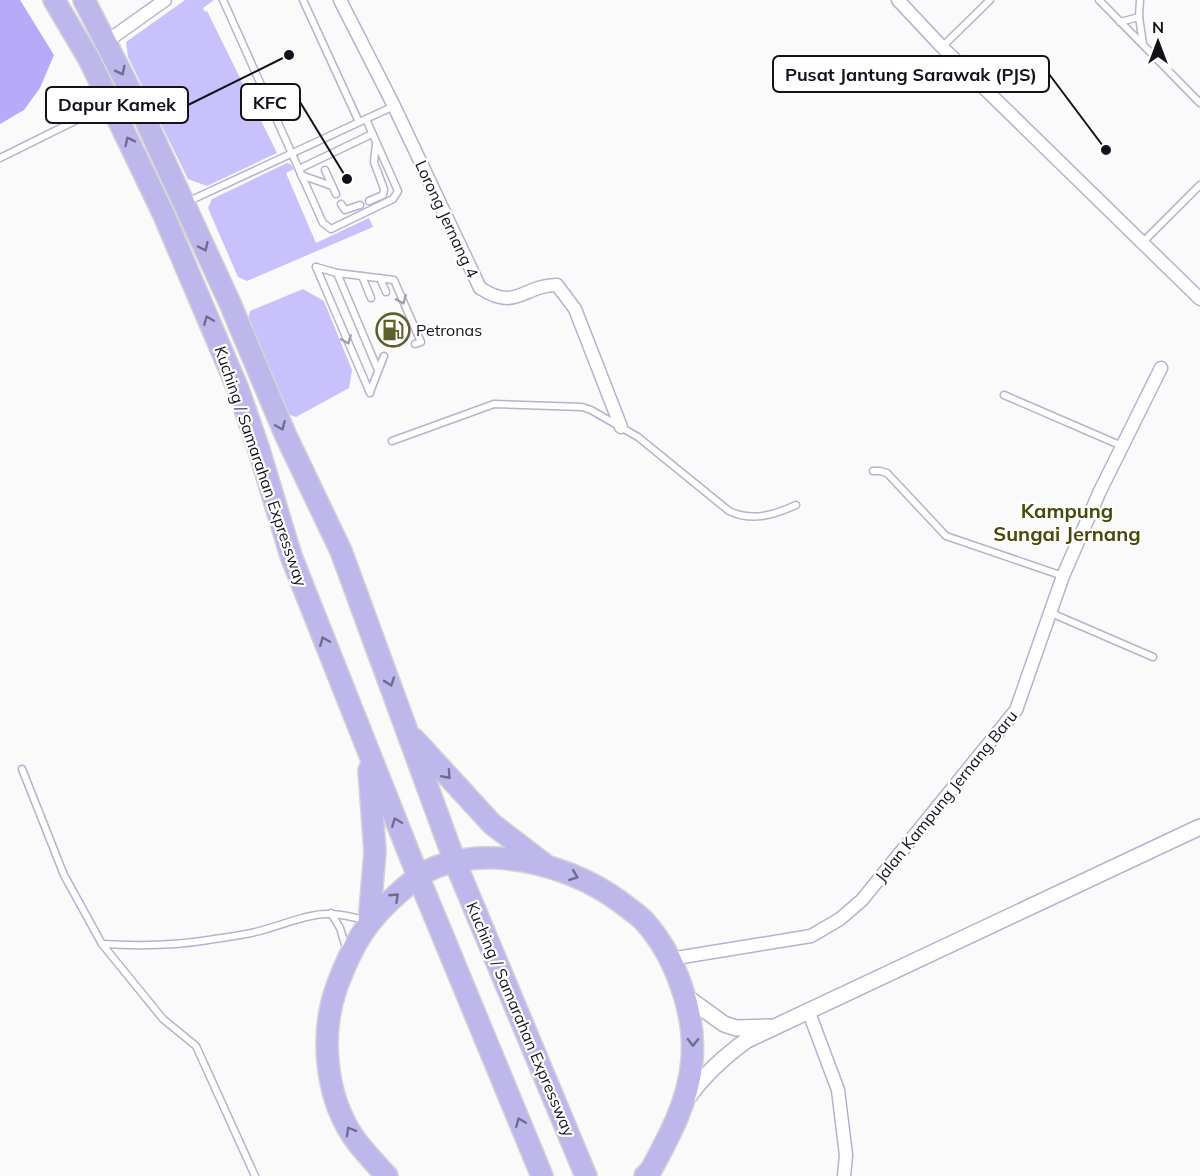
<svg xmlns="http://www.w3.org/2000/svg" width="1200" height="1176" font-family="Mulish,sans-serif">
<rect width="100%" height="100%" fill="#fafafa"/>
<g fill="#c9c1fc">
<path d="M 185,0 L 214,0 L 203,8 L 205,12 L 207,11 L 277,153 L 207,186 L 188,179 L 128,57 L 126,42 Z"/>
<path d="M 287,163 L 290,164 L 294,169 L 286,173 L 316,243 L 369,218 L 373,227 L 247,281 L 238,277 L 208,208 L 212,199 Z"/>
<path d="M 303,289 L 324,301 L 352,370 L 349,388 L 296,417 L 287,414 L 247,325 L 250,311 Z"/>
</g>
<path fill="#b6aaf9" d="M 0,0 L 20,0 L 54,55 L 40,88 L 24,110 L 0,124 Z"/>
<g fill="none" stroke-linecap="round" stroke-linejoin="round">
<defs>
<g id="service">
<path d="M 223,0 L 323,223 L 331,229 L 393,199 L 398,191 L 366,119"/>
<path d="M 303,0 L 359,122"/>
<path d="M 1099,0 L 1200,103"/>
<path d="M 1139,17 L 1143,44"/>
<path d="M 1120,22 L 1139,17 L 1140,0"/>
<path d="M 942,47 L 990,0"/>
<path d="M 0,158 L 107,105"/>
<path d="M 299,169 L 372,134"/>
<path d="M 325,170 L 336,194"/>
<path d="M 301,175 L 332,186"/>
<path d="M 369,201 L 383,195 L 384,189 L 374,162 L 376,144"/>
<path d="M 187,202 L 394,106"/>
<path d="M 341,204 L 345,210 L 360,205"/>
<path d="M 1142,243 L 1200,185"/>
<path d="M 316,267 L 337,273 L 394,280 L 421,342 L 415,344"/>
<path d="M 316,267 L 370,393"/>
<path d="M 337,273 L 378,370"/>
<path d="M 362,276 L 371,298"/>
<path d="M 380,278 L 386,292"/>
<path d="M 370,392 L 384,356"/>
<path d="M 1004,395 L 1122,446"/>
<path d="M 392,441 L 494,404 L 582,407 L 591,410 L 638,437 L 729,511 C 752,522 774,515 796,505"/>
<path d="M 873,471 L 880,471 L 887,473 L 946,536 L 1063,576"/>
<path d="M 1051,613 L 1153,657"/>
<path d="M 22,769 L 64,875 L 102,944 L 163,1019 L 196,1046 L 255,1176"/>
<path d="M 331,913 L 340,928 L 346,948"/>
<path d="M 102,944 C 137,946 173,946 208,940 C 226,937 246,935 263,930 C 305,918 321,906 366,921"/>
</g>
<g id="minor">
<path d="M 340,0 L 394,106 L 480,288 C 517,312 523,285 557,285 L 575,309 L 621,427"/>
<path d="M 898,0 L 942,47 L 1200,299"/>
<path d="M 106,42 L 165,0"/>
<path d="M 670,959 L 811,936 L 840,919 L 862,900 L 1016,710 L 1063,576 L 1100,491 L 1161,368"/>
<path d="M 808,1010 L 838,1090 L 846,1155 L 844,1176"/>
</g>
<g id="tertiary">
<path d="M 684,995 L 724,1024 L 736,1028 L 769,1027"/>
<path d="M 689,1096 C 705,1074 725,1056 747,1040 L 1200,827"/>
</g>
<g id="trunk">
<path d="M 54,0 L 89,59 L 163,213 L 238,389 L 259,450 L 291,556 L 418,876 L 542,1176"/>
<path d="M 84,0 L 145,119 L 229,301 L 286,436 L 341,551 L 455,862 L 586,1176"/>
<path d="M 414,739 L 492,824 L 543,863"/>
<path d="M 369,770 L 375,852 L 369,922"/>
<path d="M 387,1176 C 375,1163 362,1150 352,1135 C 325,1093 320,1033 337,986 C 353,943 367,920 402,890 C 412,881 423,872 436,867 C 498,844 578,868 627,907 C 633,912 640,916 645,922 C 676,957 696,1014 692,1060 C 689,1100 670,1135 651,1170 L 645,1176"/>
</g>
</defs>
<use href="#service" stroke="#b5b2d1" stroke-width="9"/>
<use href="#minor" stroke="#b5b2d1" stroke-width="15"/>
<use href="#tertiary" stroke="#b5b2d1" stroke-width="18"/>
<use href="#trunk" stroke="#d4d4d6" stroke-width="24"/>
<use href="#service" stroke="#fff" stroke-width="6"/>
<use href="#minor" stroke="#fff" stroke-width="12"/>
<use href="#tertiary" stroke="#fff" stroke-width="15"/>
<use href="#trunk" stroke="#beb7eb" stroke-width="21"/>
</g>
<defs><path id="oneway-chevron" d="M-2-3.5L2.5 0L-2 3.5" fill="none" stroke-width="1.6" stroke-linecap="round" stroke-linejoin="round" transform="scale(1.5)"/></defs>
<g stroke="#716c8e">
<use href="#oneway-chevron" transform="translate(121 71) rotate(63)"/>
<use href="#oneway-chevron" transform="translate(129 141) rotate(-116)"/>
<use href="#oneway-chevron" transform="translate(204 247) rotate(65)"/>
<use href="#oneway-chevron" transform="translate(208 320) rotate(-113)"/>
<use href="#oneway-chevron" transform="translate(281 426) rotate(67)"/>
<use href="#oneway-chevron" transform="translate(324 641) rotate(-112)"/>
<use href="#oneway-chevron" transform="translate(390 682) rotate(71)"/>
<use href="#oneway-chevron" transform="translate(447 775) rotate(48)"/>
<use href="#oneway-chevron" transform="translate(396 822) rotate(-112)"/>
<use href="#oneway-chevron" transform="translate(574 876) rotate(21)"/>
<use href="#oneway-chevron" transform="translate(395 897) rotate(-43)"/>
<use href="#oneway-chevron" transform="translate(693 1042) rotate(91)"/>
<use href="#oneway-chevron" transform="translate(520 1122) rotate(-112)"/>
<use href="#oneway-chevron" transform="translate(350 1131) rotate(-120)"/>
</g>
<g stroke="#a0a0a4">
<use href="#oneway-chevron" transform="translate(402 300) rotate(67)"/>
<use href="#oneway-chevron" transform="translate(347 340) rotate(67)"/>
</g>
<defs>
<symbol id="fuel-ring" viewBox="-11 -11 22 22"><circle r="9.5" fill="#fff" stroke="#5e5f2d" stroke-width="1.5"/><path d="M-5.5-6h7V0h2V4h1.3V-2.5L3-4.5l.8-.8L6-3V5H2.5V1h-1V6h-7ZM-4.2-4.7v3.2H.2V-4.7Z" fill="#5e5f2d"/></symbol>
</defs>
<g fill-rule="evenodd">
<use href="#fuel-ring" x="374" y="311" width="38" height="38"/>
</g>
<g text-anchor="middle" stroke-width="4.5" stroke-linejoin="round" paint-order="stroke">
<g font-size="16" fill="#12111c" stroke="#fff">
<text transform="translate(447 219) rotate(65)" y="6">Lorong Jernang 4</text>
<text transform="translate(261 466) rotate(71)" y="6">Kuching / Samarahan Expressway</text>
<text transform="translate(946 796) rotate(-51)" y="6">Jalan Kampung Jernang Baru</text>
<text transform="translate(521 1019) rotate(67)" y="6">Kuching / Samarahan Expressway</text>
</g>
<g font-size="16" fill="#12111c" stroke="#fff" text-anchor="start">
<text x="416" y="336">Petronas</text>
</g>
<g font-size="20" font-weight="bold" fill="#48490a" stroke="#fff">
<text x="1067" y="518">Kampung<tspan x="1067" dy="23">Sungai Jernang</tspan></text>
</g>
</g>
<path fill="none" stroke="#12111c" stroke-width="2" d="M1106 150L1049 74M347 179L300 102M289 55L188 105"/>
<g fill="#12111c" stroke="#fff" stroke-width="2">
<circle cx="1106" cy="150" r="6"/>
<circle cx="347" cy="179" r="6"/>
<circle cx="289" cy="55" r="6"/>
</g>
<g fill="#fff" stroke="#12111c" stroke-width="2">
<rect x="773" y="56" width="276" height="36" rx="6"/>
<rect x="241" y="84" width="59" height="36" rx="6"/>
<rect x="46" y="87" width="142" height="36" rx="6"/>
</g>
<g font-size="18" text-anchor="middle" font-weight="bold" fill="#12111c">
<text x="911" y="81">Pusat Jantung Sarawak (PJS)</text>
<text x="270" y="109">KFC</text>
<text x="117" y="111">Dapur Kamek</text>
</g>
<g transform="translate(1158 42)" stroke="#ffffff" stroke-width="4.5" paint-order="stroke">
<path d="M0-4.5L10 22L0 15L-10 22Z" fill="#12111c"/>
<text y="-9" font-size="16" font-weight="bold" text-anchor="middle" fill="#12111c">N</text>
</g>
</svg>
